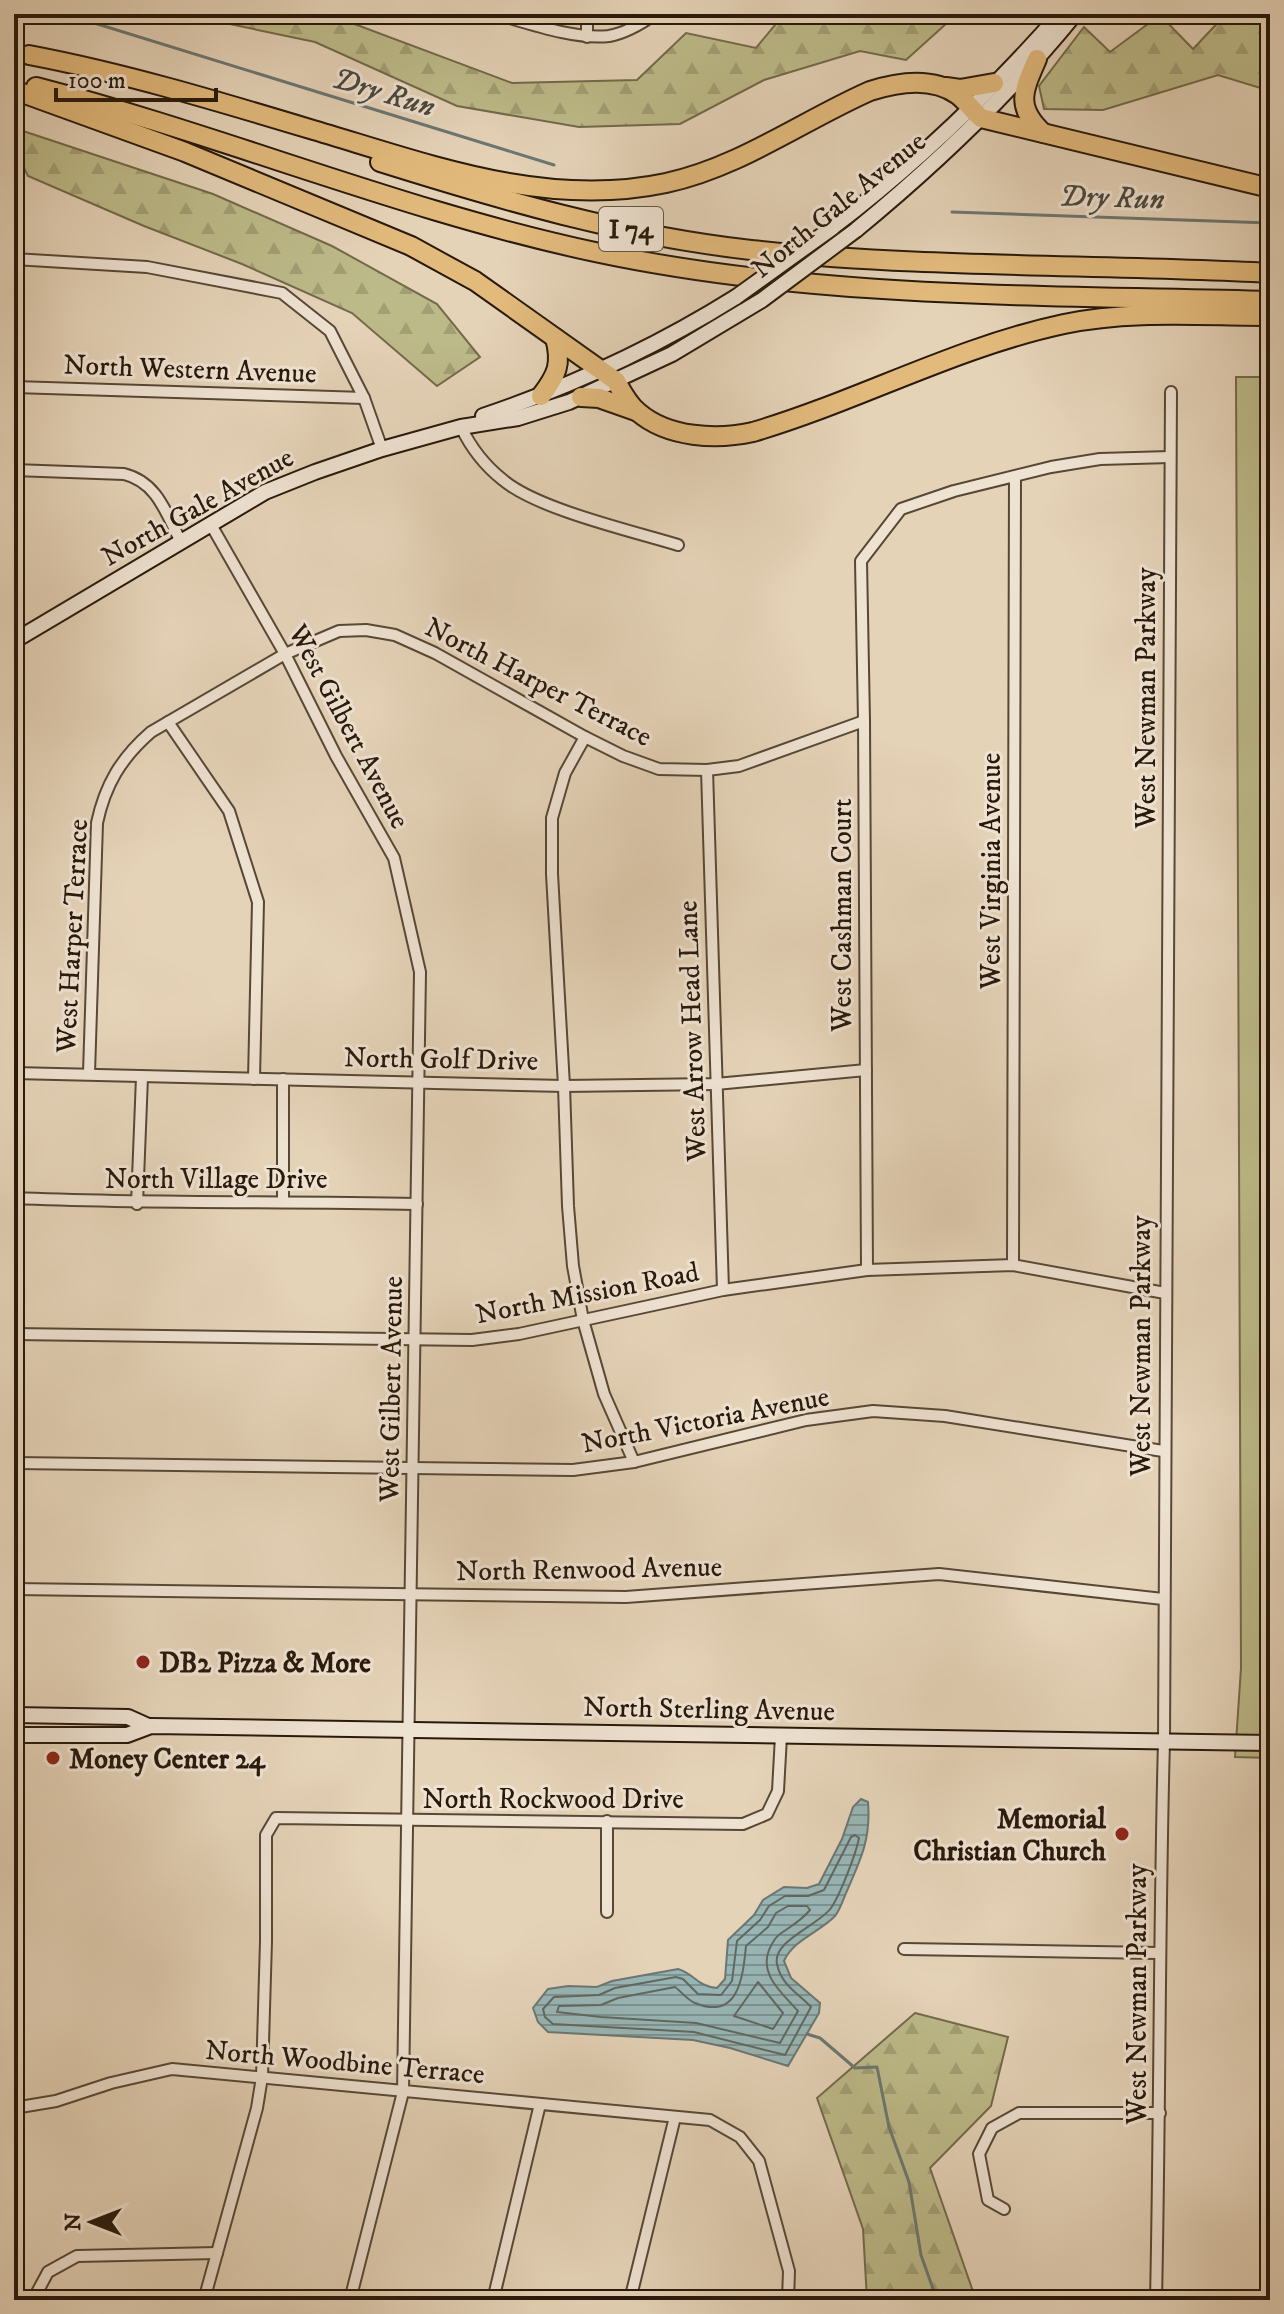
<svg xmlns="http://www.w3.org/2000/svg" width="1284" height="2314" font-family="'IM FELL DW Pica',serif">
<defs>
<pattern id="forest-firs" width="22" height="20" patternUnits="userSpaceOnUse" patternTransform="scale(2)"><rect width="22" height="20" fill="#bdba89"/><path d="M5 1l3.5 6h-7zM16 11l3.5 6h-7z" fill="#a29f75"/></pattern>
<pattern id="water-rules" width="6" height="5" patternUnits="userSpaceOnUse" patternTransform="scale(2)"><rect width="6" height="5" fill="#98b6b6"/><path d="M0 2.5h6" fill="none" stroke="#7c9392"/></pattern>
</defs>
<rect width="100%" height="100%" fill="#e5d3b8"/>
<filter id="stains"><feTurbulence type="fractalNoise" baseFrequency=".0025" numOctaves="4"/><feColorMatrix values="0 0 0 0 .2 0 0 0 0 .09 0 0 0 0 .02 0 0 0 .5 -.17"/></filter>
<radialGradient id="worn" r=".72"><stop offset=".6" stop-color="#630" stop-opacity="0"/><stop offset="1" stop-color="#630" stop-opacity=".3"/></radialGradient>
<path fill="#bdba89" stroke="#726a4a" stroke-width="2" d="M 1236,377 L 1270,377 L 1270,1758 L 1235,1757 L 1241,1668 Z"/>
<g fill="url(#forest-firs)" stroke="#726a4a" stroke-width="2">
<path d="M 182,14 L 341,14 L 341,19 L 512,83 L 637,80 L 686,33 L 756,48 L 784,14 L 957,14 L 906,60 L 860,51 L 764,80 L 680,124 L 579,127 L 457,106 L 315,42 Z"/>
<path d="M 1226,14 L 1270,14 L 1270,91 L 1218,75 L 1103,110 L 1044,109 L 1039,86 L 1084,27 L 1110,52 L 1160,15 L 1193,49 Z"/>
<path d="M 14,128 L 213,194 L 332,246 L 437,304 L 480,357 L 437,386 L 352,313 L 242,264 L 144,226 L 28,176 L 14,148 Z"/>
<path d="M 915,2013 L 1008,2037 L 991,2106 L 930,2168 L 976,2300 L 867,2300 L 863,2229 L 817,2098 Z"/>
</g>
<path fill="url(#water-rules)" stroke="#6b7772" stroke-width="2" d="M 861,1799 L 868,1802 C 871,1839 861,1859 846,1893 C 843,1900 840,1910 835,1916 C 820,1932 793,1940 784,1961 L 791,1978 L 820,2003 L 819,2013 L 788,2066 L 730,2048 L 693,2040 L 548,2032 L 538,2022 L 533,2008 L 548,1989 L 568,1986 L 597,1987 L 612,1981 L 678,1969 C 695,1974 696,1986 717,1988 L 725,1979 L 728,1940 L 754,1915 L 763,1900 L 784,1887 L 807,1888 L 819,1884 L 842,1839 L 853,1807 Z"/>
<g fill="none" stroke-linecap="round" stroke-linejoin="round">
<g stroke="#606860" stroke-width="2">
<path d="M 855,1835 L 859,1838 C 856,1854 840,1895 831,1908 C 819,1925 772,1941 777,1964 C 781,1985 799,1994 811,2007 L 785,2055 L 694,2032 L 553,2024 L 545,2017 L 543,2009 L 554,1997 L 599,1995 L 615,1988 L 676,1977 L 683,1979 L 698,1994 L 721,1995 L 732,1981 L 737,1941 L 760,1920 L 769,1906 L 785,1896 L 808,1896 L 824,1890 L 851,1837 Z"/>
<path d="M 788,1906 L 807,1906 L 810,1910 C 801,1921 791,1926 780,1934 C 774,1938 772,1944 769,1950 C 759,1975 783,1994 798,2011 L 780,2043 L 696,2023 L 601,2017 L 557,2012 L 559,2006 L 601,2005 L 618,1998 L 675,1987 C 682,1992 687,2000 695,2003 C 739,2021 743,1976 746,1946 L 768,1927 L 776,1913 Z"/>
<path d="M 758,1982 L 783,2013 L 773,2029 L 734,2016 Z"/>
</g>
<g stroke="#6b7772" stroke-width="3">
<path d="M 65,14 L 554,165"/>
<path d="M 952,212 L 1270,223"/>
<path d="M 807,2034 L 820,2038 L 855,2068 L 877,2067 L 889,2127 L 909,2182 L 921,2255 L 937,2300"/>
</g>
<defs>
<g id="street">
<path d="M 496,14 C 528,23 575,40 609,36 C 626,33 641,24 655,14"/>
<path d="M 587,37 L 587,14"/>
<path d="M 14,259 L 147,267 L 282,293 L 330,331 L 364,398 L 382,449"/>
<path d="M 14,387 L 364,398"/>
<path d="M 461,427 C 471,448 484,465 503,480 C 537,509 632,531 678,545"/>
<path d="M 14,470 L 124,474 C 157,482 166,513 180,540"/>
<path d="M 210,523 L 285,654 L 336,756 L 394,858 L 420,972 L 403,2092 L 350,2300"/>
<path d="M 168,722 L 229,811 L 258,902 L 254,1079"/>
<path d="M 585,737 L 565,773 L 552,818 L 552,874 L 564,1086 L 568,1206 L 573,1266 L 583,1320 L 604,1394 L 634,1462"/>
<path d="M 707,770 L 723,1290"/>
<path d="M 14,1073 L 564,1086 L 716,1084 L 866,1070"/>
<path d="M 89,1073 L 97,823 C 105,785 121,758 151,732 L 285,654 L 339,631 L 366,630 L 395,635 L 435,653 L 585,737 L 623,756 L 659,769 L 707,770 L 739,766 L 864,721"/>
<path d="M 283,1079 L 283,1201"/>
<path d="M 14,1198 C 149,1204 283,1201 417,1204"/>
<path d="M 137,1204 L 142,1077"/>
<path d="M 1013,1265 L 1015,477"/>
<path d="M 867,1270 L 864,721 L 861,561 L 901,509 L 954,491 L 1051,467 L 1100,459 L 1170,457"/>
<path d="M 14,1334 L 472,1340 L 519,1334 L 723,1290 L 867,1270 L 1013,1265 L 1165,1293"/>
<path d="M 14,1463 L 573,1470 L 634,1462 L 806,1420 L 873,1411 L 945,1416 L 1163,1451"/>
<path d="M 14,1589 L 626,1597 L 939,1574 L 1163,1599"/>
<path d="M 607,1821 L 607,1912"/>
<path d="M 904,1949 L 1158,1953"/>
<path d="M 14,2108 L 56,2101 L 111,2083 L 172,2069 L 710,2120 L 740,2137 L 759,2161 L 789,2271 L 788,2300"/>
<path d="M 1004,2209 L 988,2200 L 979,2154 L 992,2128 L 1019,2113 L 1160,2113"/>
<path d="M 33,2300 L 48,2272 L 77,2256 L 217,2253"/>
<path d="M 204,2300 L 257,2108 L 262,2077 L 266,1941 L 266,1835 L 276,1818 L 743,1824 L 767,1814 L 778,1791 L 781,1736"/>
<path d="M 493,2300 L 540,2104"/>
<path d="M 630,2300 L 675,2117"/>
<path d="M 1156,2300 C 1160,2114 1159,1928 1164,1741 L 1171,392"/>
</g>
<g id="secondary">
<path d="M 832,228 C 915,165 991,92 1060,14"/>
<path d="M 856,230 C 935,165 1010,94 1075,14"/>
<path d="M 483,416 C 572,386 656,347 736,297"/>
<path d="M 14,641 L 265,492 L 315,472 L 382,449 L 461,427 L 518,418 L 569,402 L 672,354 L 762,300"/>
<path d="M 14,1715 L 128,1717 L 148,1726"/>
<path d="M 14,1735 L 127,1735 L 151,1726 L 1270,1743"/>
</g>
<g id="highway">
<path d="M 29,55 C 124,73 217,101 310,129 C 426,163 544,209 666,183 C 740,167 802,121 870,91 C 898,82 932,76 958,95 C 966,101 973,111 981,118 L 1270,188"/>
<path d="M 1037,59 C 1023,91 1015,107 1043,133"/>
<path d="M 36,87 C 225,136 403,211 595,252 C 815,299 1045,295 1270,301"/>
<path d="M 946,87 L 960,89 L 994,83"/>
<path d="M 14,90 L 185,152 L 411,246 L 475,281 L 616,381 C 622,392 628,404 638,412 C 668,438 717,440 753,432 C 858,401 956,347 1064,324 C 1131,310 1201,316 1270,316"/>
<path d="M 380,162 C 501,200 624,236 751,250 C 923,268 1097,264 1270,273"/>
<path d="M 541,396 C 557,375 562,364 555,338"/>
<path d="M 581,397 L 599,398 L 636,411"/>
</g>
</defs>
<use href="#street" stroke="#574836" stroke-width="14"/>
<use href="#secondary" stroke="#28190b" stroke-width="18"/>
<use href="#highway" stroke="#28190b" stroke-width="22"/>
<use href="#street" stroke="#eee2d1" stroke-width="10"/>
<use href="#secondary" stroke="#eee2d1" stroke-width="14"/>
<use href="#highway" stroke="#e2ba7c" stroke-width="18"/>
<defs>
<g id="secondary-bridge">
<path d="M 736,297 L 832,228"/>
<path d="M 762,300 L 856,230"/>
</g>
</defs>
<use href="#secondary-bridge" stroke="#28190b" stroke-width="18" stroke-linecap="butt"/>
<use href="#secondary-bridge" stroke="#eee2d1" stroke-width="14"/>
</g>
<g fill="#8f2418" stroke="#eee2d1" stroke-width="3">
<circle cx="143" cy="1662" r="8"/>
<circle cx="53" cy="1758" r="8"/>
<circle cx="1122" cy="1834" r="8"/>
</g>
<g text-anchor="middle" stroke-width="6" stroke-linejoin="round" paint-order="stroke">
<rect fill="#eee2d1" stroke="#635546" stroke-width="2" x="599" y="207" width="64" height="44" rx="6"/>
<g font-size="26" font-weight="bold" fill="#28190b">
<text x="631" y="238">I 74</text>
</g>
<g font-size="28" fill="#28190b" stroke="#eee2d1">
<text transform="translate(838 204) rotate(-39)" y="10">North Gale Avenue</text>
<text transform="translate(190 368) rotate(2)" y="10">North Western Avenue</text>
<text transform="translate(197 506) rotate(-29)" y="10">North Gale Avenue</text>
<text transform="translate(539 681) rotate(27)" y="10">North Harper Terrace</text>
<text transform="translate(1145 698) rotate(-90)" y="10">West Newman Parkway</text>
<text transform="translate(350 726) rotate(62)" y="10">West Gilbert Avenue</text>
<text transform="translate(990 871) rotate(-90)" y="10">West Virginia Avenue</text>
<text transform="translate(841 915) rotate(-90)" y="10">West Cashman Court</text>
<text transform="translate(71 936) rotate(-87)" y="10">West Harper Terrace</text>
<text transform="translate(691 1031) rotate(-92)" y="10">West Arrow Head Lane</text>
<text transform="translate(441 1058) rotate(1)" y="10">North Golf Drive</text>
<text x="216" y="1188">North Village Drive</text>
<text transform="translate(587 1292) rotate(-11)" y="10">North Mission Road</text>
<text transform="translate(1140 1346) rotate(-90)" y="10">West Newman Parkway</text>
<text transform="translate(390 1389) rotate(-89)" y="10">West Gilbert Avenue</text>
<text transform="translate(705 1419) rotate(-11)" y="10">North Victoria Avenue</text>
<text transform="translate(589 1568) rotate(-1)" y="10">North Renwood Avenue</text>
<text transform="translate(709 1708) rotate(1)" y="10">North Sterling Avenue</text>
<text x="553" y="1808">North Rockwood Drive</text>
<text transform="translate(1136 1994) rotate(-90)" y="10">West Newman Parkway</text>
<text transform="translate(345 2061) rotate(5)" y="10">North Woodbine Terrace</text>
</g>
<g font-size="28" font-weight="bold" fill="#28190b" stroke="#eee2d1" text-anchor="start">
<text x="159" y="1672">DB2 Pizza &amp; More</text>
<text x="69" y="1768">Money Center 24</text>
<text x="1106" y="1828" text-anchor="end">Memorial<tspan x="1106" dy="32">Christian Church</tspan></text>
</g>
<g font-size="30" font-style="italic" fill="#4a483e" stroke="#eee2d1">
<text transform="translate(384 92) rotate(17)" y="10">Dry Run</text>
<text transform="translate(1112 197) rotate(2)" y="10">Dry Run</text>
</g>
</g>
<rect width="1284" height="2314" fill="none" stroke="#e5d3b8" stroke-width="48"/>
<rect x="16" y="16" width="1252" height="2282" fill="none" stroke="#28190b" stroke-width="4"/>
<rect x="24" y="24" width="1236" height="2266" fill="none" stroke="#28190b" stroke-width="2"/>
<g transform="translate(92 2222) rotate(270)" stroke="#eee2d1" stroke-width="6" paint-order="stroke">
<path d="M0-6L14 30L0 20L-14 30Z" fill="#28190b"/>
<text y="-12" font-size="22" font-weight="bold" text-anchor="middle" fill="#28190b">N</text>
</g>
<path d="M56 88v12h160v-12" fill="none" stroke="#28190b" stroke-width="4"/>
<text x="68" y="88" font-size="24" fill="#28190b" stroke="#eee2d1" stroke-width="6" paint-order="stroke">100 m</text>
<rect width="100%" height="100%" filter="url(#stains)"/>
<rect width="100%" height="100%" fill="url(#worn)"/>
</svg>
